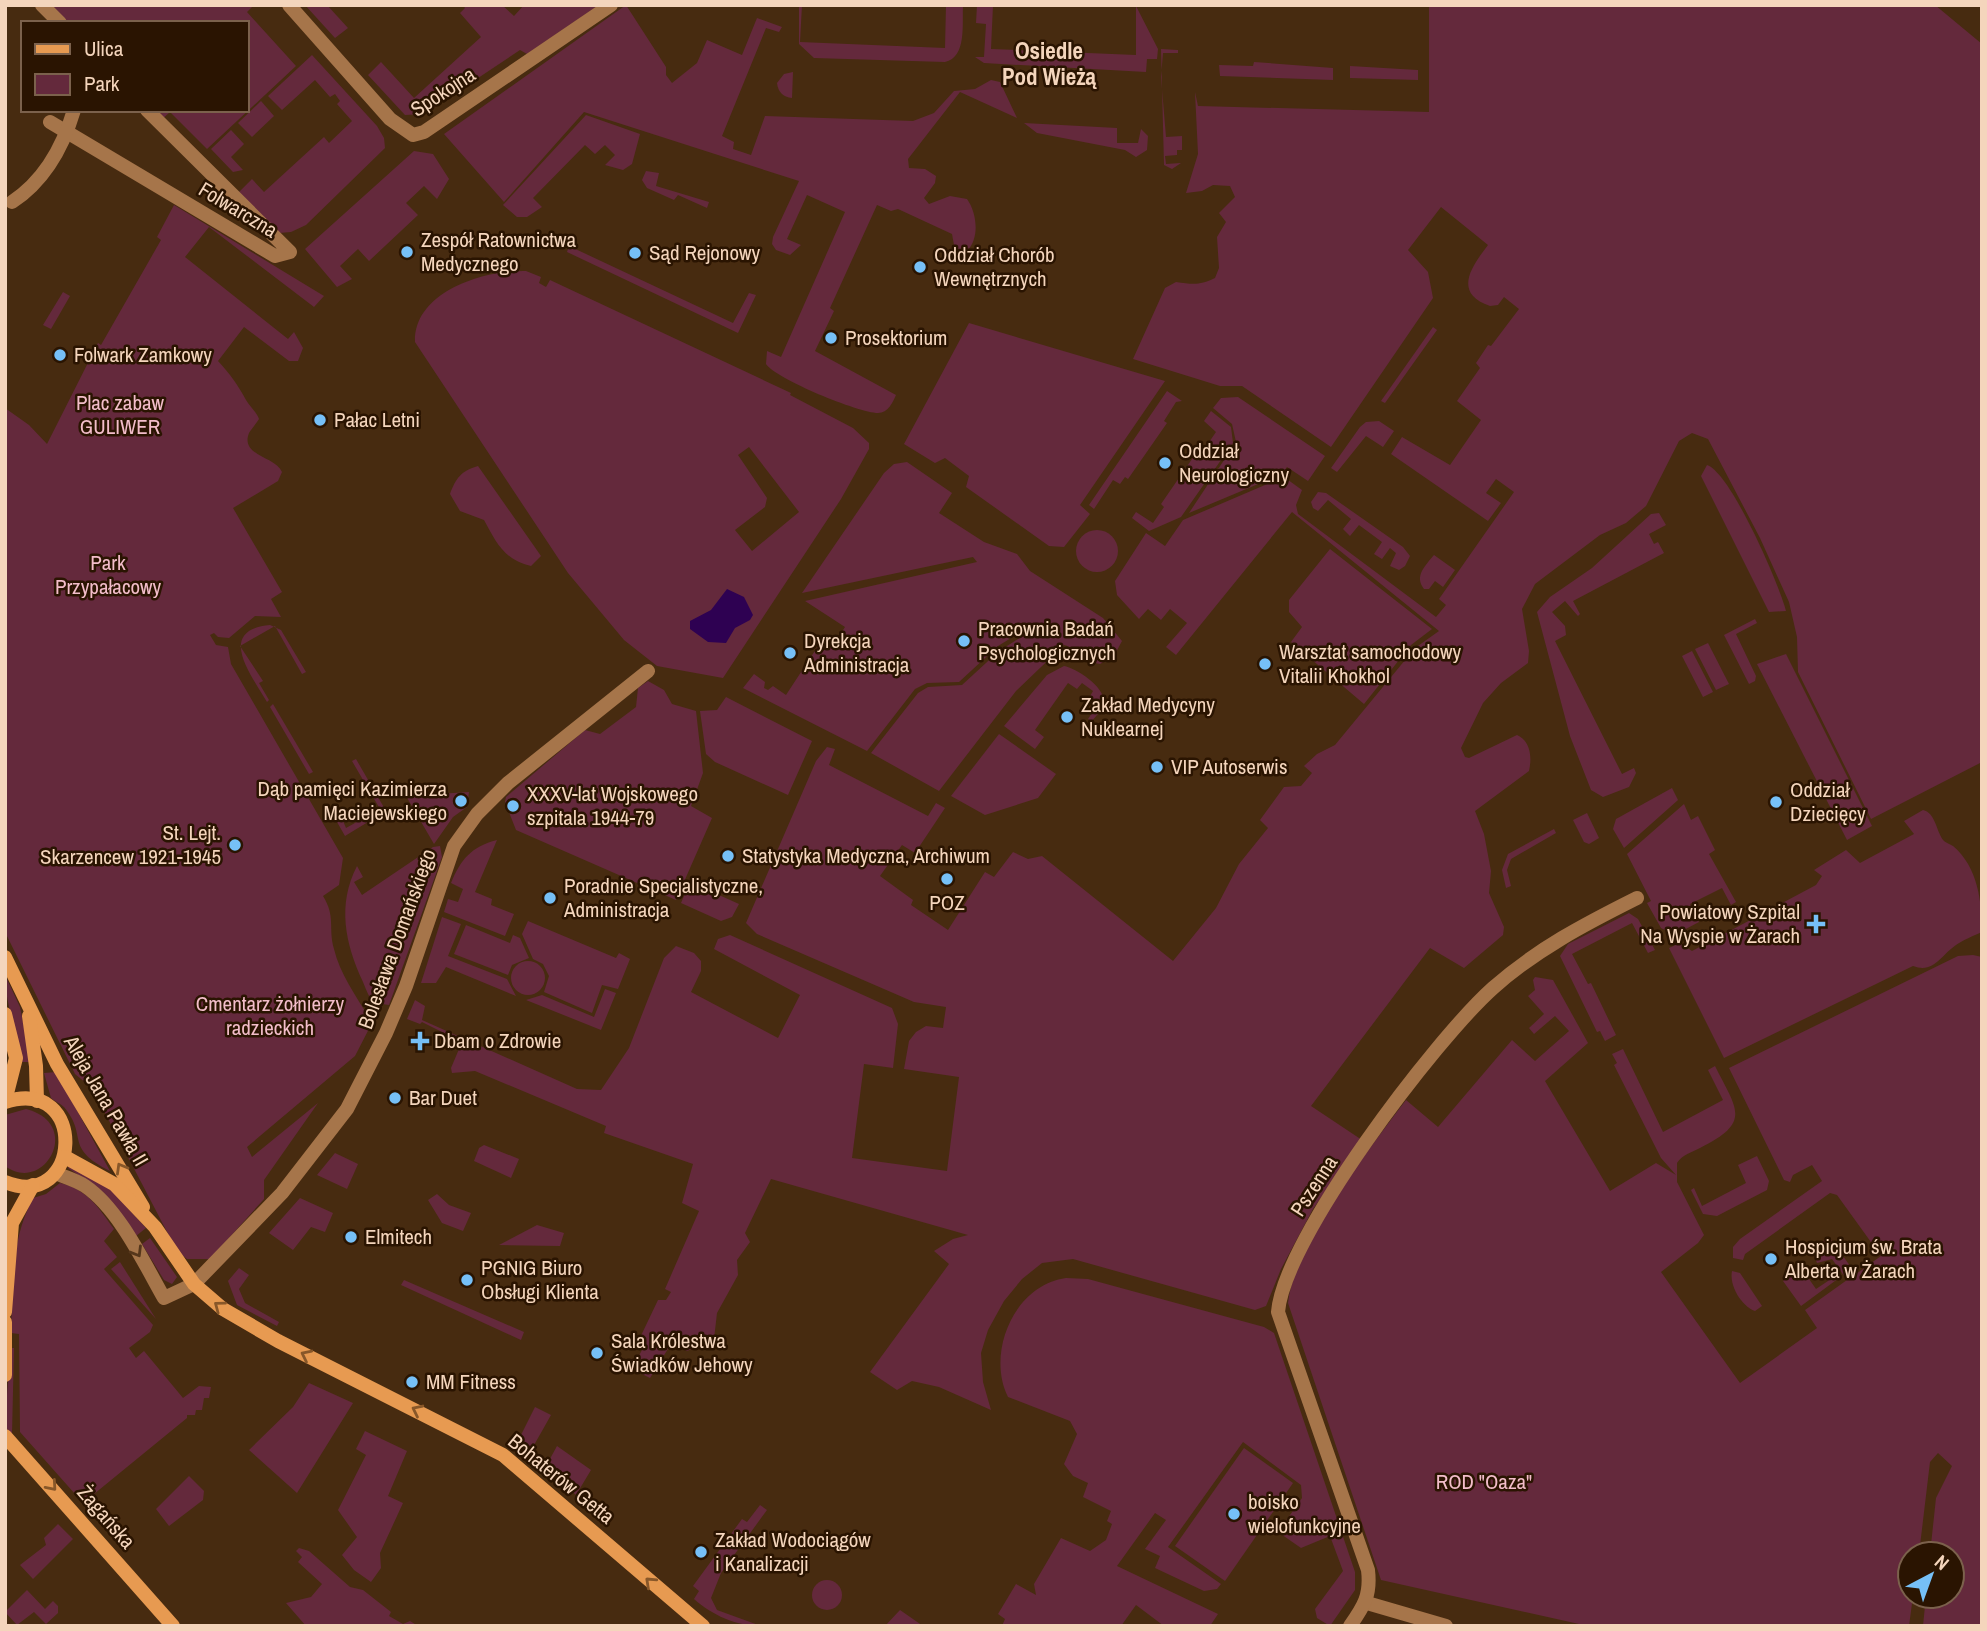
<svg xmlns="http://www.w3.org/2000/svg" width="1987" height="1631" font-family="'Archivo Narrow',sans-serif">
<rect width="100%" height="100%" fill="#472b10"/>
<g fill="#64293c" fill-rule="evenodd">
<path d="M 42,5 L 254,5 L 247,12 L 296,66 L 207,149 L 170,112 L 159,122 L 147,110 L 247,110 L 247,23 L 60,23 Z"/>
<path d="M 305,5 L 327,5 L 348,28 L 335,38 Z"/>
<path d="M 463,5 L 502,5 L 514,16 L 524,5 L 599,5 L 527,54 L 520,50 L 424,114 L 405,115 L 368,75 L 381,62 L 414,98 L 481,37 L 460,13 L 465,8 Z"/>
<path d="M 626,5 L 666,67 L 666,75 L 672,83 L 697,63 L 707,40 L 742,55 L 757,18 L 782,27 L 779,32 L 766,28 L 722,136 L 734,142 L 733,149 L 751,155 L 765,116 L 913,121 L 934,113 L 954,91 L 975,89 L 991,80 L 1000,82 L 1017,118 L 960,92 L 908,159 L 909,168 L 925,169 L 936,176 L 935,183 L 924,198 L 929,204 L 950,196 L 967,199 C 977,213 980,238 967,251 L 960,251 L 954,245 L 952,234 L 898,209 L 891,211 L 877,205 L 830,308 L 834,311 L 815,351 L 896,395 C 893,402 888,413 878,413 C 859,413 776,379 766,364 L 767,351 L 781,357 L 845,212 L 807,195 L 787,239 L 801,245 L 790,255 L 776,250 L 772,244 L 773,237 L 799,181 L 584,112 L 504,202 L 444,134 Z"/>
<path d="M 799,5 L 802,5 L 800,42 L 945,48 L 946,5 L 963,5 C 962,24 967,57 945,62 L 814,58 L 799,44 Z"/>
<path d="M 977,5 L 993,5 L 991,49 L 1136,55 L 1136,6 L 1158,49 L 1157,59 L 1147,59 L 1146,72 L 984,63 L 975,57 L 984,57 L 986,24 L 976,23 Z"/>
<path d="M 1429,5 L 1935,5 L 1982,44 L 1982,762 L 1871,819 L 1798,672 L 1797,637 L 1789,602 L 1760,538 L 1708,439 L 1692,433 L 1679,441 L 1646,506 L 1626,523 L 1600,535 L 1535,584 L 1522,609 L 1529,651 L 1528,663 L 1501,683 L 1483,703 L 1461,748 L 1465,757 L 1469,758 L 1517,735 C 1531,741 1532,758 1529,771 L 1475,811 L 1484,834 L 1491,871 L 1489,893 L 1504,927 L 1503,935 L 1464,968 L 1430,948 L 1311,1106 L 1362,1140 L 1313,1209 L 1281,1269 L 1266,1306 L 1255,1310 L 1073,1259 L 1042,1263 L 1022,1279 L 1004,1301 L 988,1330 L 981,1353 L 983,1382 L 991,1410 L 939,1387 L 912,1381 L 897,1390 L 870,1372 L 949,1264 L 934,1251 L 953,1239 L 968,1235 L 771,1179 L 745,1233 L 750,1242 L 737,1260 L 738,1275 L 717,1313 L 714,1339 L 687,1351 L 671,1344 L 650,1378 L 632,1369 L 643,1348 L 637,1344 L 658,1300 L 666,1300 L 671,1292 L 665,1289 L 699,1211 L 682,1203 L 693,1164 L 604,1133 L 606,1126 L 475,1071 L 452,1073 L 451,1068 L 462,1042 L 422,1022 L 420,1024 L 407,1019 L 415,1000 L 425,1006 L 422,1020 L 577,1089 L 601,1090 L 629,1048 L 664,958 L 676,946 L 694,953 L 701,961 L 701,971 L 691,992 L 778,1038 L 800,995 L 714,949 L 718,939 L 730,935 L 892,1008 L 898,1024 L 893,1068 L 864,1064 L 852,1158 L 947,1171 L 959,1077 L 904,1069 L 909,1041 L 916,1032 L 926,1026 L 943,1028 L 946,1007 L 914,1002 L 757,934 L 746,923 L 816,761 L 827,747 L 835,749 L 829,765 L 928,816 L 936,803 L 945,808 L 915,853 L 902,845 L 880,876 L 913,900 L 911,905 L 948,930 L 985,872 L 994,877 L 1013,852 L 1028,859 L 1042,856 L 1173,961 L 1216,908 L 1239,864 L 1268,828 L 1260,820 L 1284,787 L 1301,786 L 1312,773 L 1304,766 L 1317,754 L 1335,745 L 1415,648 L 1439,631 L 1292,512 L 1176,655 L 1166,647 L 1187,623 L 1170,609 L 1161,620 L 1148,609 L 1139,619 L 1117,595 L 1115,581 L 1146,533 L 1165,546 L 1183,520 L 1284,477 L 1302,490 L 1296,505 L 1298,514 L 1436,617 L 1446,605 L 1439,599 L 1514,492 L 1496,479 L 1486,493 L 1501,503 L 1488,521 L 1391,454 L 1402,437 L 1450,465 L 1481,420 L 1457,401 L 1480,368 L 1476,363 L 1488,345 L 1491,346 L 1519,309 L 1504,297 L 1498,305 L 1490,306 C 1452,293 1472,266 1488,245 L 1441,207 L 1408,250 L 1428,272 L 1433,298 L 1331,447 L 1242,386 L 1220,386 L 1133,359 L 1165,288 L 1176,282 C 1192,284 1199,286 1215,278 L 1219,268 L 1217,237 L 1226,222 L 1219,213 L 1235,197 L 1230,186 L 1213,185 L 1202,191 L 1186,193 L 1198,154 L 1195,92 L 1198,106 L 1429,112 Z"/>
<path d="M 1161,49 L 1178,50 L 1178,53 L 1163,53 L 1161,77 L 1166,137 L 1182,136 L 1182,150 L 1177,150 L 1177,155 L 1165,156 L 1166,164 L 1181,163 L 1172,169 L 1164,165 Z"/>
<path d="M 312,55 L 377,126 L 384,138 L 385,148 L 306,225 L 291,232 L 279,233 L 238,193 L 252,179 L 264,192 L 324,137 L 329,143 L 352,121 L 337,104 L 340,101 L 335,94 L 330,97 L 315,80 L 282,110 L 268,96 Z"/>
<path d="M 1254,62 L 1333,68 L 1333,80 L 1220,76 L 1219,65 L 1253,66 Z"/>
<path d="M 1350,66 L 1418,70 L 1418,80 L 1350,78 Z"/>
<path d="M 793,72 L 792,98 C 783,97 778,92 777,83 L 784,74 Z"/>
<path d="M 261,101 L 274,116 L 252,137 L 238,123 Z"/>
<path d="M 586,115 L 640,134 L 632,164 L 623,170 L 605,165 L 615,155 L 605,145 L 595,154 L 585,145 L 533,198 L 542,207 L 527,217 L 517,217 L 503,205 Z"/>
<path d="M 1024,123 L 1117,128 L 1117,143 L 1138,143 L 1141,129 L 1148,136 L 1147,150 L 1136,157 L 1125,150 L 1037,133 Z"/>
<path d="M 231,130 L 244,144 L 231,157 L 243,170 L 233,172 L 211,149 Z"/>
<path d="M 414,151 L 433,154 L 449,179 L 437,199 L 424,186 L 406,203 L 418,215 L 369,261 L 358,249 L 340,266 L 352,279 L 337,287 L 305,249 Z"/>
<path d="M 646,171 L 659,173 L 656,186 L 709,202 L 707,208 L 678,195 L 674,200 L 647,188 L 642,180 Z"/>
<path d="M 174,205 L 324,296 L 314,307 L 209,227 L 185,257 L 288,339 L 294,332 L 303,348 L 298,361 L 289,361 L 244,327 L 218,361 C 230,374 238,385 246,400 C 250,407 256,411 259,419 C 256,424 252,428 249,433 C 240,456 275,456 282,472 L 278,481 L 233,508 L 282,592 L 271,599 L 281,617 L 255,616 L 229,638 L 218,637 L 214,633 L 210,635 L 216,645 L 228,647 L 231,664 L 343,858 L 339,885 L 323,896 C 336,917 328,927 334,949 C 340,975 359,1000 372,1023 L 355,1056 L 247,1147 L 252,1157 L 318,1103 L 264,1180 L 264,1199 L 210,1259 L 187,1259 L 177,1251 L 92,1088 L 75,1074 L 5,932 L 5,408 L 29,425 L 47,444 L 98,343 L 101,345 L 161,240 L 157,237 Z"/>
<path d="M 569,246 L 733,323 L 749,293 L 756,295 L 738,333 L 567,252 Z"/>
<path d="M 526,271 L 541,277 L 539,283 L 546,287 L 550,280 L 791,393 L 790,395 L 853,428 L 869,443 L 869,449 L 841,499 L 723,678 L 657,666 L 624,640 L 568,573 L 415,342 C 414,291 485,270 526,271 ZM 749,447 L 799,512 L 752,551 L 735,530 L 765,507 L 767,498 L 738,455 Z"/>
<path d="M 63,292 L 70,296 L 51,329 L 43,325 Z"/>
<path d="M 969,323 L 1165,381 L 1080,505 L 1090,514 L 1064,547 L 1049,546 L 966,487 L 969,476 L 945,458 L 935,463 L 904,444 Z"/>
<path d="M 1433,327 L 1437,330 L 1385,403 L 1381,401 Z"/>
<path d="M 1167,391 L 1182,401 L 1176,402 L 1164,421 L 1167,423 L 1128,479 L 1125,477 L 1120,484 L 1113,480 L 1094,509 L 1089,505 Z"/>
<path d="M 1238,397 L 1325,456 L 1308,481 L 1287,467 L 1282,474 L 1189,513 L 1236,442 L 1232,424 L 1213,408 L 1221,398 Z"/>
<path d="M 1211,411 L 1231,427 L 1233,443 L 1181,517 L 1149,531 L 1132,518 L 1136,512 L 1153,523 L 1164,507 L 1161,504 L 1201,446 L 1205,448 L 1216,432 L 1204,421 Z"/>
<path d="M 1379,421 L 1394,431 L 1383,447 L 1366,436 L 1337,472 L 1331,468 L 1360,427 L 1366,422 Z"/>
<path d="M 907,462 L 952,493 L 939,513 L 984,542 L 1017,554 L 1030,571 L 1103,618 L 1122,641 L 1114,656 L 1100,664 C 1085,662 1079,649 1064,645 L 1016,691 L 939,791 L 871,753 L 918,693 L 928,687 L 962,685 L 999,651 L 1032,630 L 1029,627 L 998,646 L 959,682 L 927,683 L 915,689 L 867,751 L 743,688 L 754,674 L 765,682 L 764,688 L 768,690 L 773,686 L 786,695 L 824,637 L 834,644 L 845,627 L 805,601 L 977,562 L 973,557 L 802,593 L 884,473 L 894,464 Z"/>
<path d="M 1707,465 C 1731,473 1779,584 1786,611 L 1769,612 L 1701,476 Z"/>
<path d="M 478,466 L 541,556 L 531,566 C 504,560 496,542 484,520 L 460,511 L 450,494 C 456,478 461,471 478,466 Z"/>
<path d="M 1318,492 L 1326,493 L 1403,547 L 1410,556 L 1405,566 L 1399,570 L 1390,566 L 1396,553 L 1390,548 L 1382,559 L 1374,554 L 1382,542 L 1359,525 L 1350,536 L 1343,529 L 1351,519 L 1328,500 L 1318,511 L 1313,508 L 1311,502 Z"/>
<path d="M 1659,513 L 1666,525 L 1649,534 L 1654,544 L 1658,542 L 1664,553 L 1573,601 L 1580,614 L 1578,616 L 1565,601 L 1552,612 L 1565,626 L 1566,635 L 1555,641 L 1622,774 L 1634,768 L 1636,773 L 1629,787 L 1603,797 L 1591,790 L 1570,736 L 1537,612 L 1550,597 L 1592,568 L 1651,514 Z"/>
<circle cx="1097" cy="551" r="21"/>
<path d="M 1330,549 L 1432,629 L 1411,645 L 1364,704 L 1291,642 L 1302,627 L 1289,612 L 1289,600 Z"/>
<path d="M 1434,555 L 1455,570 L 1443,587 L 1435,581 L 1429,589 L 1424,589 C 1414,576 1425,566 1434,555 Z"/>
<path d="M 1755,619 L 1757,623 L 1736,634 L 1756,676 L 1755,681 L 1749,684 L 1724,635 Z"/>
<path d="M 270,625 L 281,630 L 306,672 L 302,674 L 275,626 L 240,646 L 263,681 L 259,683 L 269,700 L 267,702 C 252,676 215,630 270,625 Z"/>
<path d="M 1708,643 L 1729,684 L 1716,690 L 1695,649 Z"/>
<path d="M 1692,651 L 1713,692 L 1703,697 L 1682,656 Z"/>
<path d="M 1786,654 L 1872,826 L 1847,840 L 1757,664 Z"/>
<path d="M 1064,666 C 1076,668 1105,687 1104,702 C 1103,709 1096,716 1092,721 L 1088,719 L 1098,704 L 1089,698 L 1093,691 L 1082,683 L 1077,689 L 1068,683 L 1035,730 L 1044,737 L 1035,749 L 1004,726 L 1047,675 Z"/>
<path d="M 648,681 L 664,690 L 672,704 L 696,711 L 703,773 L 691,806 L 712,818 L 676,900 L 516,830 L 505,802 L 506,797 L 585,730 L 600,734 L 636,707 L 638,688 Z"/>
<path d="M 726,697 L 812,741 L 788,795 L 715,762 L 706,754 L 700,711 L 717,710 Z"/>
<path d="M 273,704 L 313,772 L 309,774 L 270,707 Z"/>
<path d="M 999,734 L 1056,774 L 1038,798 L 985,815 L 951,796 Z"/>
<path d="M 356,759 L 386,811 L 345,836 L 329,808 L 336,804 L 346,828 L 380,809 L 352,761 Z"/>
<path d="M 1672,788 L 1678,800 L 1624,848 L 1613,829 L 1616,819 Z"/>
<path d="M 469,792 L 467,807 L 453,817 L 434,844 L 406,796 Z"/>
<path d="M 1684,804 L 1691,820 L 1698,816 L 1715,850 L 1709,854 L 1736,902 L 1731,905 L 1722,888 L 1690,904 L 1699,922 L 1682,931 L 1669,932 L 1661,928 L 1647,903 L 1651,901 L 1627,854 Z"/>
<path d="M 1923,810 C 1936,813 1936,832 1944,841 C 1946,843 1950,844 1953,846 C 1978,867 1982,902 1982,932 C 1973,936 1963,940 1956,945 C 1941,955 1934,974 1913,966 L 1724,1058 L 1669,948 L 1680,943 L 1692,951 L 1816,885 L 1822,876 L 1814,870 L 1846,850 L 1860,863 L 1914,834 L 1904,821 Z"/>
<path d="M 1587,813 L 1599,838 L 1589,844 L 1584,842 L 1573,820 Z"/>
<path d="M 1554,829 L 1556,833 L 1511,859 L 1507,870 L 1511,886 L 1506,888 L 1502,870 L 1508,854 Z"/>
<path d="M 497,840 L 475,892 L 492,899 L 491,905 L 514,914 L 505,936 L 444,912 L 448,899 L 458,902 L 463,889 L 451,883 C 461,859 471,847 497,840 Z"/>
<path d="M 440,846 L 442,857 L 389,1005 L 382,1004 L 379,1010 C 371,1002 367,992 363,982 C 345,943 337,905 357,866 L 363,877 L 354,882 L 362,895 L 433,847 Z"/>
<path d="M 690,882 L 739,904 L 732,917 L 721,921 L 681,903 Z"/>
<path d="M 1629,913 L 1638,919 L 1655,950 L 1648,953 L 1632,923 L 1572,954 L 1588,984 L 1591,983 L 1616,1035 L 1605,1041 L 1600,1031 L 1597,1032 L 1560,956 L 1568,944 Z"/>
<path d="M 442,917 L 461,924 L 448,956 L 507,979 L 516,996 L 446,967 L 436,983 L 421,983 Z"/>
<path d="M 528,921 L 616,958 L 619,953 L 630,959 L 618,989 L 602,985 L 592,1013 L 544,992 L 549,976 L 543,964 L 533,959 L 522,934 Z"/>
<path d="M 466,925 L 510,943 L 513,935 L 520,938 L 529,958 L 512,965 L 508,975 L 454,954 Z"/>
<path d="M 1973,955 L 1982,957 L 1982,1626 L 1923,1626 L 1926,1596 L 1952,1596 L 1952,1554 L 1930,1554 L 1936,1498 L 1952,1466 L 1938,1453 L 1930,1462 L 1919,1554 L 1910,1554 L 1910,1596 L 1913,1596 L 1909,1626 L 1588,1626 L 1381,1580 L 1288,1303 C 1294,1244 1369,1149 1406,1100 L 1438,1127 L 1512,1040 L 1535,1061 L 1569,1031 L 1555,1016 L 1534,1034 L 1529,1028 L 1544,1014 L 1528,996 L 1535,990 L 1533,980 L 1535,977 L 1553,980 L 1588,1043 L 1545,1081 L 1610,1191 L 1656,1163 L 1676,1175 L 1661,1158 L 1614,1065 L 1617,1063 L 1612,1054 L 1623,1049 L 1663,1132 L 1723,1100 L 1708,1070 L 1715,1066 C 1737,1110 1752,1122 1700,1148 C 1692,1152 1682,1155 1677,1163 L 1677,1182 L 1704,1235 L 1698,1243 L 1661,1272 L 1740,1383 L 1817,1328 L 1805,1310 L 1847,1280 L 1832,1259 L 1817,1263 L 1812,1249 L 1829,1237 L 1856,1274 L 1881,1256 L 1837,1195 L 1830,1193 L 1745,1254 L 1743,1260 L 1733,1258 L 1733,1247 L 1740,1239 L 1822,1181 L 1812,1165 L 1793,1175 L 1790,1182 L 1784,1180 L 1729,1068 L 1958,956 Z"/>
<circle cx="528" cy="978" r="17"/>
<path d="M 5,975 L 20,1007 L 31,1062 L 21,1062 C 18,1032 5,1005 5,975 Z"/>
<path d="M 605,989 L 616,993 L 601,1030 L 526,1000 L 542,995 L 594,1017 Z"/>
<path d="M 56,1072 L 110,1171 C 63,1147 89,1137 64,1107 C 60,1103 55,1102 51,1098 L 44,1073 Z"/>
<path d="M 26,1109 C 84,1124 44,1195 5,1166 L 5,1115 Z"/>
<path d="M 484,1145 L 519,1159 L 511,1178 L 474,1161 L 479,1148 Z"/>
<path d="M 335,1153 L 358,1164 L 347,1189 L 317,1175 Z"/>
<path d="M 1757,1156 L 1769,1181 L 1767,1190 L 1717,1216 L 1703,1214 L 1691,1190 L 1694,1188 L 1702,1206 L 1746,1183 L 1738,1165 Z"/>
<path d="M 72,1163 L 102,1180 L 146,1228 L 136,1236 L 104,1193 L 68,1168 Z"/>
<path d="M 60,1183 C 87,1189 98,1207 114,1229 L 104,1241 L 117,1257 L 104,1269 L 153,1325 L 150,1332 L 129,1348 L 136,1358 L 144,1351 L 183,1398 L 199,1386 L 211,1387 L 209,1398 L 204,1398 L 202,1410 L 196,1410 L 195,1415 L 187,1415 L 187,1418 L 83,1503 L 20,1432 L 19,1334 L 11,1333 C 13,1285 10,1242 33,1198 L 46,1194 Z"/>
<path d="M 437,1194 L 449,1205 L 471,1213 L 463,1231 L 442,1223 L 428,1200 Z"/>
<path d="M 300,1198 L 333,1213 L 325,1232 L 311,1227 L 293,1250 L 269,1233 Z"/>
<path d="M 537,1225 L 564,1233 L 560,1246 L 499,1245 Z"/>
<path d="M 150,1238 L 177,1277 L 172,1284 L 164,1280 L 142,1244 Z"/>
<path d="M 120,1262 L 156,1319 L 111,1269 Z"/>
<path d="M 239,1268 L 249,1275 L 239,1289 L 245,1303 L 279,1322 L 277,1326 L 237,1305 L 228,1281 Z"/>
<path d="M 1732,1271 L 1740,1273 L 1762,1306 L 1755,1311 C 1741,1306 1729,1285 1732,1271 Z"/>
<path d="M 1795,1272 L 1809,1279 L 1816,1289 L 1828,1281 L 1825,1276 L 1830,1273 L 1839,1278 L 1801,1306 L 1783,1281 Z"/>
<path d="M 1066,1278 L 1088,1279 L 1264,1327 L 1274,1333 L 1355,1572 L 1355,1590 L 1330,1626 L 1317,1618 L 1315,1609 L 1343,1571 L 1330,1536 L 1301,1548 L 1278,1532 L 1302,1498 L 1301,1485 L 1243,1442 L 1168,1547 L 1221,1584 L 1217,1589 L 1204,1591 L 1155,1568 L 1160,1556 L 1145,1549 L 1166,1520 L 1155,1513 L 1117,1566 L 1218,1614 L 1210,1626 L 1164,1626 L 1136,1605 L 1121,1626 L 1002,1626 L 1005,1619 L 998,1614 L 1016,1584 L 1036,1595 L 1034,1584 L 1061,1538 L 1090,1551 L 1106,1540 L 1112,1524 L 1107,1521 L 1111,1511 L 1083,1497 L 1088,1483 L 1073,1476 L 1064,1464 L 1077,1434 L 1070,1421 L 1008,1397 C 986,1353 1014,1285 1066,1278 Z"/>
<path d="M 404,1280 L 524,1332 L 521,1340 L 401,1285 Z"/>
<path d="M 10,1348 L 14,1348 L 12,1434 L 5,1427 Z"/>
<path d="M 309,1383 L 353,1403 L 297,1493 L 249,1450 L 293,1407 Z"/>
<path d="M 535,1407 L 551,1415 L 529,1454 L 517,1443 Z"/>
<path d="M 365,1431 L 407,1451 L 388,1496 L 403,1503 L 380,1553 L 381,1568 L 371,1582 L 354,1570 L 342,1555 L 357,1537 L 338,1510 L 366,1455 L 356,1449 Z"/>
<path d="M 557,1446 L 591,1470 L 576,1495 L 545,1468 Z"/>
<path d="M 1244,1448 L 1293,1483 L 1225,1581 L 1175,1546 Z"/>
<path d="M 189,1476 L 204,1491 L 203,1500 L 169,1526 L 156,1509 Z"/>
<path d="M 760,1505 L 767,1510 L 721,1573 L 711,1598 L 717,1610 L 761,1626 C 736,1626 712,1615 694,1599 L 699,1591 L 693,1586 L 742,1519 L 747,1522 Z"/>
<path d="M 58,1524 L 73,1539 L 33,1579 L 20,1565 L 46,1545 L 44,1538 Z"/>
<path d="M 299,1548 L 309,1551 L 350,1587 L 363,1590 L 391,1612 L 389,1616 L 403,1624 L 410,1621 L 418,1626 L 306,1626 L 286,1603 L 311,1597 L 322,1584 L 298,1562 L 302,1557 L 296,1551 Z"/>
<circle cx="827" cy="1595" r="15"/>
<path d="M 27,1590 L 45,1609 L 53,1601 L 58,1606 L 58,1613 L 46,1624 L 34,1612 L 17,1625 L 5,1612 Z"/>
<path d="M 900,1610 L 923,1626 L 885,1626 Z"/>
</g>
<path fill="#2e0152" d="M 727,589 L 744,597 L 753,615 L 750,620 L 735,628 L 726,643 L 708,642 L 690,629 L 690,621 L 711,610 Z"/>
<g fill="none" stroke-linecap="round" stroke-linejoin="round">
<g stroke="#a6754a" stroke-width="14">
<path d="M 42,5 L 60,23"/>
<path d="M 289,5 L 390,119 L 413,135 L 424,132 L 611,5"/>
<path d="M 50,122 L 275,256 L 290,252 L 147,110"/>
<path d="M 12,202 C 44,181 63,147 74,110"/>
<path d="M 55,1173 C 65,1177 76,1180 85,1186 C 119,1209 144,1263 164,1298 L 194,1284 L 282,1193 L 347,1109 L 386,1033 L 406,986 L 454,846 L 477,814 L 508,783 L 648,671"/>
<path d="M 1367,1603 L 1446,1626"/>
<path d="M 1350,1626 C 1364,1606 1371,1595 1368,1570 L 1278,1312 C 1284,1238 1435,1040 1493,988 C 1537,949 1585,924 1637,898"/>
</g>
<g stroke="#e79a51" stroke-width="14">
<path d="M 5,957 L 57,1064 L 143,1207"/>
<path d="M 5,1014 L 16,1058 L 5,1101"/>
<path d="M 29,1016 L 36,1066 L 37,1101"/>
<path d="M 5,1102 C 89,1075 82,1213 5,1182"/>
<path d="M 65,1157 L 114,1184 L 155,1227 L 194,1284 L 223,1309 L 278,1341 L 503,1455 L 703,1626"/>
<path d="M 5,1312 L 12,1223 L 33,1185"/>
<path d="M 5,1322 L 5,1375"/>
<path d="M 5,1436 L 173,1626"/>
</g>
</g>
<defs><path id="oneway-chevron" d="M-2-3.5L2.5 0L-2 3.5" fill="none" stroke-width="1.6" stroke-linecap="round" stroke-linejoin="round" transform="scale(1.75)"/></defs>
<g stroke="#885729">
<use href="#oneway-chevron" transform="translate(121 1168) rotate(-120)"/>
<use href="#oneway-chevron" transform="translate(219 1306) rotate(-143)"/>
<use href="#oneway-chevron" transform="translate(306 1355) rotate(-154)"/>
<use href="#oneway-chevron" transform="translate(417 1410) rotate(-154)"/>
<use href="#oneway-chevron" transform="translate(52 1486) rotate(49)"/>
<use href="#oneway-chevron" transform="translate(650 1582) rotate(-137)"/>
</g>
<use stroke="#55361b" href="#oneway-chevron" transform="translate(137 1252) rotate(59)"/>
<g fill="#76c0f7" stroke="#2a1401" stroke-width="2.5">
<circle cx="407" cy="252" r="7"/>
<circle cx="635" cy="253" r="7"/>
<circle cx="920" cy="267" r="7"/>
<circle cx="831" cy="338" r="7"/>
<circle cx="60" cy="355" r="7"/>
<circle cx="320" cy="420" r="7"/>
<circle cx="1165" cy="463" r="7"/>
<circle cx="964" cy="641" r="7"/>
<circle cx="790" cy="653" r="7"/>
<circle cx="1265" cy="664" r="7"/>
<circle cx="1067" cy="717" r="7"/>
<circle cx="1157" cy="767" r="7"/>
<circle cx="461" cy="801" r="7"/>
<circle cx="1776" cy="802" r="7"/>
<circle cx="513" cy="806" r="7"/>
<circle cx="235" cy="845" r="7"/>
<circle cx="728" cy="856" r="7"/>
<circle cx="947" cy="879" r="7"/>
<circle cx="550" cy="898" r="7"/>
<path d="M1812.5 913.5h7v7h7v7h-7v7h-7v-7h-7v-7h7z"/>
<path d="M416.5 1030.5h7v7h7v7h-7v7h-7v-7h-7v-7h7z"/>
<circle cx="395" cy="1098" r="7"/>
<circle cx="351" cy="1237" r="7"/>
<circle cx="1771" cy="1259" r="7"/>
<circle cx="467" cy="1280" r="7"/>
<circle cx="597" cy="1353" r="7"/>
<circle cx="412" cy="1382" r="7"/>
<circle cx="1234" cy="1514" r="7"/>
<circle cx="701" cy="1552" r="7"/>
</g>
<g text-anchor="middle" stroke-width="5" stroke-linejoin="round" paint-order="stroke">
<g font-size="21" fill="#f4d5bc" stroke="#2a1401">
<text transform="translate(443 92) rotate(-33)" y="7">Spokojna</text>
<text transform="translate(238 210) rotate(31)" y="7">Folwarczna</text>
<text transform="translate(397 939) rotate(-70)" y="7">Bolesława Domańskiego</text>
<text transform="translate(106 1101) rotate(60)" y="7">Aleja Jana Pawła II</text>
<text transform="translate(1314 1186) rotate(-57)" y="7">Pszenna</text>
<text transform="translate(561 1479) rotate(39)" y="7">Bohaterów Getta</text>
<text transform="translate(106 1517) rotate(49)" y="7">Żagańska</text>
</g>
<g font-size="21" fill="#f4d5bc" stroke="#2a1401" text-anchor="start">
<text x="421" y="247">Zespół Ratownictwa<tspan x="421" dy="24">Medycznego</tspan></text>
<text x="649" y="260">Sąd Rejonowy</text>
<text x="934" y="262">Oddział Chorób<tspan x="934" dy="24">Wewnętrznych</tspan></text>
<text x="845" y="345">Prosektorium</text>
<text x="74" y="362">Folwark Zamkowy</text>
<text x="334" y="427">Pałac Letni</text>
<text x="1179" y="458">Oddział<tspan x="1179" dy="24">Neurologiczny</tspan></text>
<text x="978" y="636">Pracownia Badań<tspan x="978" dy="24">Psychologicznych</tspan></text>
<text x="804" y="648">Dyrekcja<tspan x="804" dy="24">Administracja</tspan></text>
<text x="1279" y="659">Warsztat samochodowy<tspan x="1279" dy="24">Vitalii Khokhol</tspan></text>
<text x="1081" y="712">Zakład Medycyny<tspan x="1081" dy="24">Nuklearnej</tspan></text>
<text x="1171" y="774">VIP Autoserwis</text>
<text x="447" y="796" text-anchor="end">Dąb pamięci Kazimierza<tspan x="447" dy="24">Maciejewskiego</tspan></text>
<text x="1790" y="797">Oddział<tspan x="1790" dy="24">Dziecięcy</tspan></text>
<text x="527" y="801">XXXV-lat Wojskowego<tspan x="527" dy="24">szpitala 1944-79</tspan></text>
<text x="221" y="840" text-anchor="end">St. Lejt.<tspan x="221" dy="24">Skarzencew 1921-1945</tspan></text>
<text x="742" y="863">Statystyka Medyczna, Archiwum</text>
<text x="564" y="893">Poradnie Specjalistyczne,<tspan x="564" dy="24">Administracja</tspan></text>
<text x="947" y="910" text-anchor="middle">POZ</text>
<text x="1800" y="919" text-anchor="end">Powiatowy Szpital<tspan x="1800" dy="24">Na Wyspie w Żarach</tspan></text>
<text x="434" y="1048">Dbam o Zdrowie</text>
<text x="409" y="1105">Bar Duet</text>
<text x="365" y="1244">Elmitech</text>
<text x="1785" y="1254">Hospicjum św. Brata<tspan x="1785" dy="24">Alberta w Żarach</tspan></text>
<text x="481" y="1275">PGNIG Biuro<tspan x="481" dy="24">Obsługi Klienta</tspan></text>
<text x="611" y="1348">Sala Królestwa<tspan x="611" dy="24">Świadków Jehowy</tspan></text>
<text x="426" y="1389">MM Fitness</text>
<text x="1248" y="1509">boisko<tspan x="1248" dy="24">wielofunkcyjne</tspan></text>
<text x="715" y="1547">Zakład Wodociągów<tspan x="715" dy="24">i Kanalizacji</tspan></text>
</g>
<g font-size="21" fill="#f3bdca" stroke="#2a1401">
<text x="120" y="410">Plac zabaw<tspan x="120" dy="24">GULIWER</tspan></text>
<text x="108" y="570">Park<tspan x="108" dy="24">Przypałacowy</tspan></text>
<text x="270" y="1011">Cmentarz żołnierzy<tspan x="270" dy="24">radzieckich</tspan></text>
<text x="1484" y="1489">ROD "Oaza"</text>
</g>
<g font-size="23" font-weight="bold" fill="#f4d5bc" stroke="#2a1401">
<text x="1049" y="59">Osiedle<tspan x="1049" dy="26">Pod Wieżą</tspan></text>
</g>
</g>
<rect width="1987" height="1631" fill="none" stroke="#f4d5bc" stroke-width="14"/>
<rect x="21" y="21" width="228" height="91" fill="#2a1401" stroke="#7b614c" stroke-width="2"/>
<rect x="35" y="44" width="35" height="10" fill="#e79a51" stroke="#7b614c" stroke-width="2"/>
<text x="84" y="56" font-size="21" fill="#f4d5bc">Ulica</text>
<rect x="35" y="74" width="35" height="21" fill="#64293c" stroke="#7b614c" stroke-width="2"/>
<text x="84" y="91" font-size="21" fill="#f4d5bc">Park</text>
<g transform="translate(1931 1575) rotate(41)"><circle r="33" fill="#2a1401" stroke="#7b614c" stroke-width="2"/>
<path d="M0-5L12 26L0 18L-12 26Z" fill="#76c0f7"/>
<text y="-10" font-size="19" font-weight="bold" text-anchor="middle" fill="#f4d5bc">N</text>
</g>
</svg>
